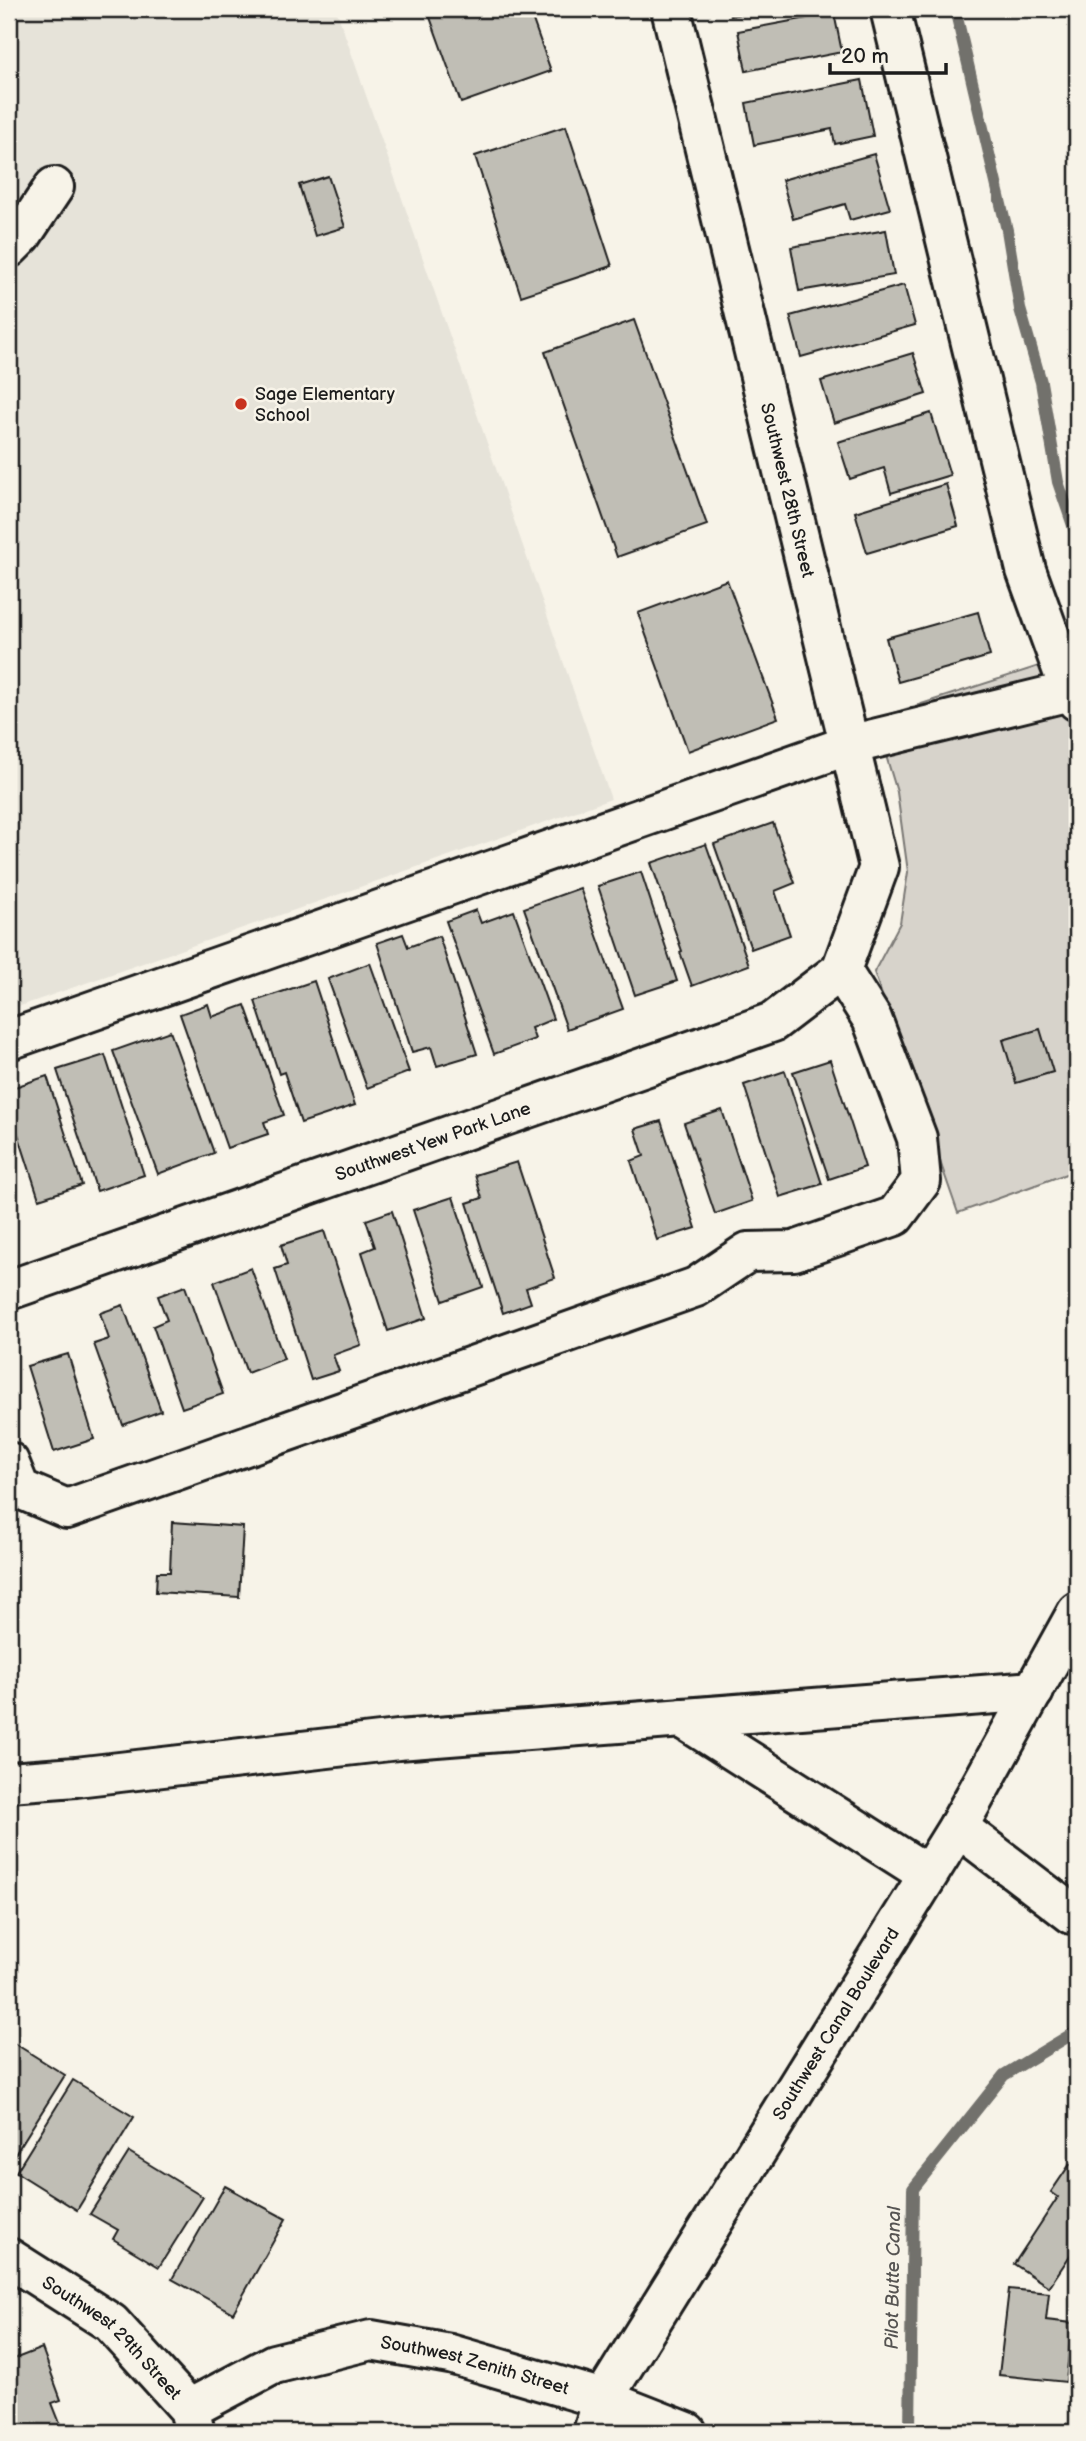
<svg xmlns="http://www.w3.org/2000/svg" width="1086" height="2441" font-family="'Balsamiq Sans',sans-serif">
<rect width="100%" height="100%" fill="#f7f3e8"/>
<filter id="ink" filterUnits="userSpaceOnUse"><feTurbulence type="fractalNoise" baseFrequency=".0143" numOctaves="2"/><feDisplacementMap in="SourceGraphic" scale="14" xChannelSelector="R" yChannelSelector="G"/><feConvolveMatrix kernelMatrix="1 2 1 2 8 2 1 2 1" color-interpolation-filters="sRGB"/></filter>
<g filter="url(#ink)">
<path fill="#e6e3d9" d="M 9,9 L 336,9 L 611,799 L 9,1010 Z"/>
<path fill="#d7d3cb" stroke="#7a7874" stroke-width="2" d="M 1073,655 L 1077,661 L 1077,1170 L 958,1213 L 874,972 L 900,923 L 908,872 L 897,792 L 875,719 Z"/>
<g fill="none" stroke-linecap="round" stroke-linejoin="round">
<g stroke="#72716c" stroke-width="12">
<path d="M 955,9 L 1007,230 L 1020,309 L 1041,382 L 1058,482 L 1077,537"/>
<path d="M 910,2432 L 913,2189 L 1004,2075 L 1077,2031"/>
</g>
</g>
<g fill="#c0beb5" stroke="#1c1c1c" stroke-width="2">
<path d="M 427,9 L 529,9 L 551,71 L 461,103 Z"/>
<path d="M 729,9 L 768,9 L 731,16 Z"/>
<path d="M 834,13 L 842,52 L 746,71 L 738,31 Z"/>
<path d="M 862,80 L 873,136 L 835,144 L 832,129 L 754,145 L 746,103 Z"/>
<path d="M 566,126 L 612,266 L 521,296 L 475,156 Z"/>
<path d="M 874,154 L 890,209 L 850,220 L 845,204 L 793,219 L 782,180 Z"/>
<path d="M 328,176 L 345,227 L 315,236 L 299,185 Z"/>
<path d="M 886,230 L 894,275 L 799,291 L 791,247 Z"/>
<path d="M 904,285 L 915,325 L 801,357 L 790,316 Z"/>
<path d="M 634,320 L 707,525 L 617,557 L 545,352 Z"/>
<path d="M 913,353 L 926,394 L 834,423 L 821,381 Z"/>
<path d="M 931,413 L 950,475 L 891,493 L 884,468 L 850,479 L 838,442 Z"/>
<path d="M 946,484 L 958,526 L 867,553 L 855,512 Z"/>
<path d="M 727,580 L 778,718 L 688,751 L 638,613 Z"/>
<path d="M 978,612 L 990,656 L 898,682 L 886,638 Z"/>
<path d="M 773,823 L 795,883 L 775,891 L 790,935 L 751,949 L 714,844 Z"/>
<path d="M 706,844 L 749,965 L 692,986 L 680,952 L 682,951 L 651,863 Z"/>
<path d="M 641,872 L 677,981 L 635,995 L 598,886 Z"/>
<path d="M 580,888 L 623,1009 L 567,1029 L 524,908 Z"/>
<path d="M 476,910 L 481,923 L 514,911 L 553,1019 L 531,1028 L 535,1039 L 494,1054 L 446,921 Z"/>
<path d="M 403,934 L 408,947 L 439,936 L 477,1054 L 437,1066 L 431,1047 L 412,1052 L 377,943 Z"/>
<path d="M 370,963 L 409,1072 L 367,1088 L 328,979 Z"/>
<path d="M 314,981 L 355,1105 L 301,1123 L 284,1072 L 279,1074 L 255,1001 Z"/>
<path d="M 208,1004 L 212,1017 L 245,1005 L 284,1115 L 264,1122 L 268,1134 L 227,1148 L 180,1014 Z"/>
<path d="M 1040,1029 L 1053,1072 L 1016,1083 L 1003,1040 Z"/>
<path d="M 170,1031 L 214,1153 L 158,1174 L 113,1051 Z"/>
<path d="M 105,1055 L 144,1175 L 97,1191 L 57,1070 Z"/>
<path d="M 830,1060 L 865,1167 L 829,1179 L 793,1072 Z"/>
<path d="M 785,1071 L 822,1184 L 780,1197 L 744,1085 Z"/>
<path d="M 47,1076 L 82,1185 L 39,1199 L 9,1106 L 9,1089 Z"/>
<path d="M 722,1110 L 752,1201 L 715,1214 L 684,1123 Z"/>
<path d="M 661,1121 L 696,1228 L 657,1240 L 631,1161 L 644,1156 L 635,1129 Z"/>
<path d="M 517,1162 L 555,1278 L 526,1288 L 531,1303 L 503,1313 L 467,1203 L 482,1198 L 475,1175 Z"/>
<path d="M 453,1197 L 483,1287 L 443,1301 L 413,1210 Z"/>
<path d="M 392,1211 L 426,1318 L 388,1331 L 362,1252 L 375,1247 L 366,1220 Z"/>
<path d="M 324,1231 L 361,1345 L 333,1355 L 339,1371 L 311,1380 L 275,1269 L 287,1265 L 281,1245 Z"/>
<path d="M 251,1268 L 284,1359 L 247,1373 L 214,1282 Z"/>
<path d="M 185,1286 L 223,1394 L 182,1408 L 153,1326 L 167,1320 L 158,1296 Z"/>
<path d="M 123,1305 L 161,1411 L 123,1425 L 94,1344 L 109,1339 L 100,1313 Z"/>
<path d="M 68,1354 L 94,1439 L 54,1452 L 27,1366 Z"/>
<path d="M 172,1522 L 243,1527 L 239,1597 L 156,1592 L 157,1572 L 170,1572 Z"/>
<path d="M 9,2040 L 65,2075 L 9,2164 Z"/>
<path d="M 73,2080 L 134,2117 L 77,2210 L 16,2172 Z"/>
<path d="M 129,2152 L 203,2197 L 159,2267 L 113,2239 L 118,2230 L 90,2214 Z"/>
<path d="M 1070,2164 L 1077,2169 L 1077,2245 L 1049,2287 L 1014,2264 L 1058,2197 L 1051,2192 Z"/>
<path d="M 225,2186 L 286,2219 L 233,2313 L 172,2279 Z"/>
<path d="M 1009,2289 L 1049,2293 L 1046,2320 L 1072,2323 L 1066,2382 L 999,2375 Z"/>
<path d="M 42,2348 L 61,2400 L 52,2403 L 63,2431 L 9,2432 L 9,2361 Z"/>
</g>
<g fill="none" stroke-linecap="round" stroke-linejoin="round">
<defs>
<g id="minor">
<path id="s1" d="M 671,9 L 879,867 L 841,970"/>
<path d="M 890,9 L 1026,570 L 1070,691 L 1077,701"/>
<path d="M 9,248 L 22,235 L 54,187"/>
<path d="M 9,1040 L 849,745 L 1070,691"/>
<path id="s2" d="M 12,1289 L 773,1022 L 841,970"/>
<path d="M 9,1462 L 20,1489 L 67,1509 L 696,1287 L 748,1252 L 794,1251 L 895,1216 L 921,1181 L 917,1138 L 872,1019 L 841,970"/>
<path d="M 682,1718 L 927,1874"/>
<path d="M 9,1782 L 76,1777 L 398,1740 L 1034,1691"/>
<path d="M 958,1827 L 1072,1914 L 1077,1913"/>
<path id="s3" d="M 9,2258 L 111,2323 L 189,2409 L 195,2432"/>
<path id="s4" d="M 189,2409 L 274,2364 L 371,2340 L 450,2354 L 603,2399 L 687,2432"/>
</g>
<g id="major">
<path id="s5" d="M 593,2432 L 603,2399 L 958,1827 L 1077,1612"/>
</g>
</defs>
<use href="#minor" stroke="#1c1c1c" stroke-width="44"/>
<use href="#major" stroke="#1c1c1c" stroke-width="44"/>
<use href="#minor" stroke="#f7f3e8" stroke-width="38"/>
<use href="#major" stroke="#f7f3e8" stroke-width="38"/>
</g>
</g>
<circle fill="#c8321e" stroke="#f7f3e8" stroke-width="2.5" cx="241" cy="404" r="7"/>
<g text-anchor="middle" stroke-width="5" stroke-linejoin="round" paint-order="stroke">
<g font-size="18" fill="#1c1c1c" stroke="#f7f3e8" text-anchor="start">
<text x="255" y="400">Sage Elementary<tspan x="255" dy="21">School</tspan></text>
</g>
<g font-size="18" fill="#1c1c1c" stroke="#f7f3e8">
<text dy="6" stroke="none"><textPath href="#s1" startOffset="495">Southwest 28th Street</textPath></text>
<text dy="6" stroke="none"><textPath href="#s2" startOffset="446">Southwest Yew Park Lane</textPath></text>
<text dy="6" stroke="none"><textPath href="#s5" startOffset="476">Southwest Canal Boulevard</textPath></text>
<text dy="6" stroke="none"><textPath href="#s3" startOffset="131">Southwest 29th Street</textPath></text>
<text dy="6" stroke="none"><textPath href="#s4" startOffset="303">Southwest Zenith Street</textPath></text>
</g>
<g font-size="19" font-style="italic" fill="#565452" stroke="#f7f3e8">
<text transform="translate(892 2278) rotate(-89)" y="7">Pilot Butte Canal</text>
</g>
</g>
<rect width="1086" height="2441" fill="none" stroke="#f7f3e8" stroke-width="35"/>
<rect x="18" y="18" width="1051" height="2406" fill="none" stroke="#1c1c1c" stroke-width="2.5" filter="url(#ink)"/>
<path d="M830 63v10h116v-10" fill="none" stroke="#1c1c1c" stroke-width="3.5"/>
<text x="841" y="63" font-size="21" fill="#1c1c1c" stroke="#f7f3e8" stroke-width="5" paint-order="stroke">20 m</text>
</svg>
